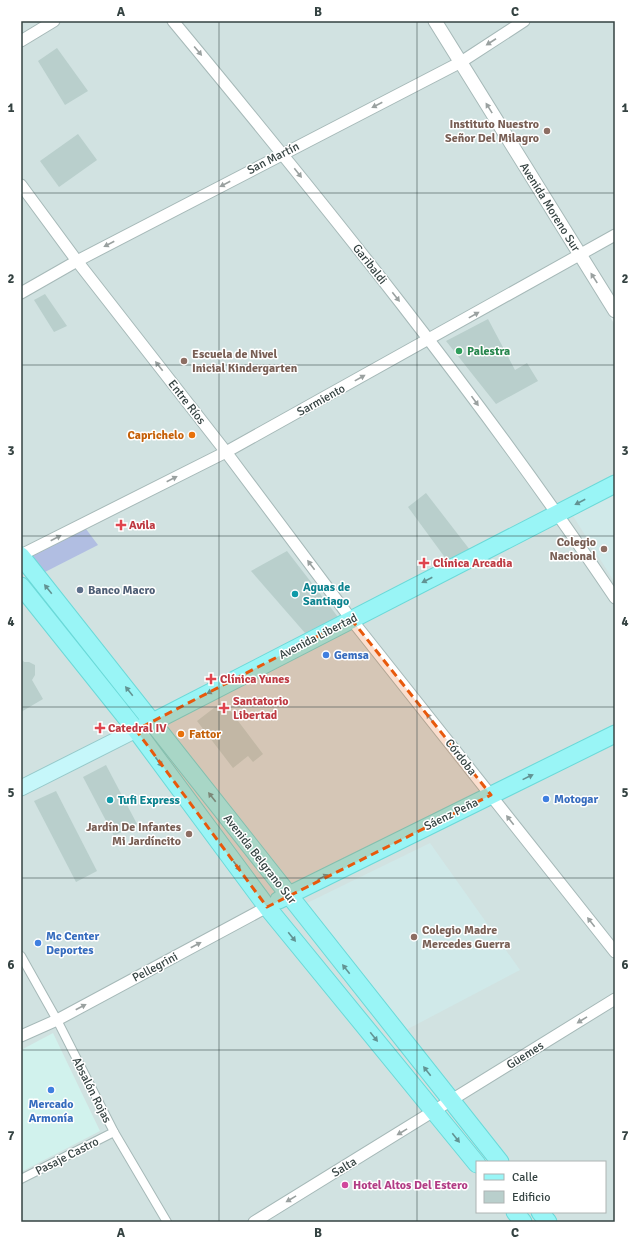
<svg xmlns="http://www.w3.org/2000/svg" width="636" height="1243" font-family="Signika,sans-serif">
<rect width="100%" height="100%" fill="#e5f1f1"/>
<g fill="#d1e2e1" fill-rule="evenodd">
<path d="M 21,21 L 429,21 L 615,325 L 615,1222 L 21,1222 ZM 477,1162 L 605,1162 L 605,1212 L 477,1212 Z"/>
<path d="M 437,21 L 615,21 L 615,307 Z"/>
</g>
<path fill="#d1f2ed" d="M 53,1033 L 100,1131 L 21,1172 L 21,1050 Z"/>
<g fill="#d0e9e9">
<path d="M 615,495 L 615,583 L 573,516 Z"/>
<path d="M 430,843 L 520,970 L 404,1031 L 305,904 Z"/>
</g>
<path fill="#b1bee2" d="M 83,525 L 98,545 L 43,573 L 27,554 Z"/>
<g fill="#b9cfcc">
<path d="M 57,48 L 88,91 L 65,105 L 38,61 Z"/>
<path d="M 78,134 L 97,160 L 59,187 L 40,161 Z"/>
<path d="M 45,294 L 67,326 L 54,332 L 34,300 Z"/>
<path d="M 488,319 L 515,370 L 527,363 L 538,381 L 496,404 L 446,341 Z"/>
<path d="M 426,493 L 470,550 L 449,563 L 408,507 Z"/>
<path d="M 287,551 L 338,617 L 305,633 L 251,571 Z"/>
<path d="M 21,658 L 24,662 L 29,662 L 35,665 L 35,675 L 32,680 L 43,699 L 21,712 Z"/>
<path d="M 223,701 L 263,754 L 253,762 L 248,756 L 233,768 L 197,721 Z"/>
<path d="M 106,765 L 137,824 L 114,836 L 83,777 Z"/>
<path d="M 56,791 L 97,871 L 76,882 L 34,801 Z"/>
</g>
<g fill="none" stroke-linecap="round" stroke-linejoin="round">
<defs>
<g id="pedestrian">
<path d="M 21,956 L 57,1020 L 114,1132 L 167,1222"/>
<path d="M 21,1179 L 114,1132"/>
</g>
<g id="minor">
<path d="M 173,21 C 328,208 480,397 615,598"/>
<path d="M 21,41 L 54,21"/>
<path d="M 21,185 L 77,261 L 226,452 L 351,619 L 615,952"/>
<path d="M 21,293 L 77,261 L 461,62 L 524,21"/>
<path d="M 21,555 L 226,452 L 615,235"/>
<path d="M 21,1036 L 57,1020 L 267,907"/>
<path d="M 254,1222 L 615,999"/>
</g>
<path id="tertiary" d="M 435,21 L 615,311"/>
<path id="secondary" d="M 21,788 L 136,730"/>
<g id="primary">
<path d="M 21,556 L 500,1162"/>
<path d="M 21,586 L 136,730 L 267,907 L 477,1164"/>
<path d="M 143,727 L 615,484"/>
<path d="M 279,900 L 615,734"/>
<path d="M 515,1212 L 523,1222"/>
<path d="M 540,1212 L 548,1222"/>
</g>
</defs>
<use href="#pedestrian" stroke="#a6b9b8" stroke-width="10"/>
<use href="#minor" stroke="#a6b9b8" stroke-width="13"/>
<use href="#tertiary" stroke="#a6b9b8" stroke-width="15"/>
<use href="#secondary" stroke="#96c9ca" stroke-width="17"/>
<use href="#primary" stroke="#6bd9d8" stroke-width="19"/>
<use href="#pedestrian" stroke="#fff" stroke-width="8"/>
<use href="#minor" stroke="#fff" stroke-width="11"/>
<use href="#tertiary" stroke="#fff" stroke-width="13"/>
<use href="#secondary" stroke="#c6f7fa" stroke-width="15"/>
<use href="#primary" stroke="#99f5f6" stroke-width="17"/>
</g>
<defs><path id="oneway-solid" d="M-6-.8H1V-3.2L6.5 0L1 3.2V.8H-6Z"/></defs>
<g fill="#9aa1a0">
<use href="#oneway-solid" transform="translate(491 42) rotate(147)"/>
<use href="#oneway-solid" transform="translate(198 51) rotate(50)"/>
<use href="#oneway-solid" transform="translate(377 105) rotate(153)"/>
<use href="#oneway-solid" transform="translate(489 108) rotate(-122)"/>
<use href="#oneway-solid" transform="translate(298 173) rotate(52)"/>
<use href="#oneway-solid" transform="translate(225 184) rotate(152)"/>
<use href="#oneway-solid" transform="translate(109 244) rotate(152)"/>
<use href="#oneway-solid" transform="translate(594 278) rotate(-123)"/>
<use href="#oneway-solid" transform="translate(396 297) rotate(52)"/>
<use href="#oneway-solid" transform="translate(474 315) rotate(-29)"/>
<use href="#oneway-solid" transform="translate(159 366) rotate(-128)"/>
<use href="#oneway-solid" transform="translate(360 378) rotate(-29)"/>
<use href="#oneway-solid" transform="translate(475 401) rotate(54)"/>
<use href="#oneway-solid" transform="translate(172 479) rotate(-27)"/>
<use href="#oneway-solid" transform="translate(56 538) rotate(-27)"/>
<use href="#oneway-solid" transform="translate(311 565) rotate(-127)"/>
<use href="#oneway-solid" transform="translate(430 718) rotate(-128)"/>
<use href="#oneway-solid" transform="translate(510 820) rotate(-128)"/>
<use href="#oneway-solid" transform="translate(591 922) rotate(-128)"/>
<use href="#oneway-solid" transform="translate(196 945) rotate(-28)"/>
<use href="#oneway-solid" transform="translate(81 1007) rotate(-28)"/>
<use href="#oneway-solid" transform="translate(582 1020) rotate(148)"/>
<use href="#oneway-solid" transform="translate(402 1132) rotate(149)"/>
<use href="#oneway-solid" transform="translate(291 1199) rotate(149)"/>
</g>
<g fill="#629393">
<use href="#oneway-solid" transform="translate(580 502) rotate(152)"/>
<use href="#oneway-solid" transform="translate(427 580) rotate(153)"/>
<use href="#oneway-solid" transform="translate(48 589) rotate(-129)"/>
<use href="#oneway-solid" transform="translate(129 691) rotate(-129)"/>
<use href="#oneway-solid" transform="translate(212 691) rotate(153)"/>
<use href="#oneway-solid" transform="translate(159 762) rotate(53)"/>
<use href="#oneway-solid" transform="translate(528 777) rotate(-26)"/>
<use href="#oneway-solid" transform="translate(212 797) rotate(-128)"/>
<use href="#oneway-solid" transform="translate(237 866) rotate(53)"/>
<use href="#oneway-solid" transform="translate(323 877) rotate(-26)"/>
<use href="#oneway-solid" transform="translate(292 937) rotate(51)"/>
<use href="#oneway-solid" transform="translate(346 969) rotate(-128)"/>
<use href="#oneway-solid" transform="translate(374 1037) rotate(51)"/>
<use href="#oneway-solid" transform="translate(427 1071) rotate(-128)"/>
<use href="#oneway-solid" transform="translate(456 1138) rotate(52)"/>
</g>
<path fill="#e8590c" fill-opacity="0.2" stroke="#e8590c" stroke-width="3" stroke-dasharray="8 5" stroke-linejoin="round" d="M 351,619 L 491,795 L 267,907 L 136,730 Z"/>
<path fill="none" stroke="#354342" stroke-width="1" stroke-opacity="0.55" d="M 219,21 L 219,1222M 417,21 L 417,1222M 21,193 L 615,193M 21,365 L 615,365M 21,536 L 615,536M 21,707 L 615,707M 21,878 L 615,878M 21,1050 L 615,1050"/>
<g fill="#8d6e63" stroke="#fff" stroke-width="1.5">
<circle cx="547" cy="131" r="4"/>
<circle cx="184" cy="361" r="4"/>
<circle cx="604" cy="549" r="4"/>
<circle cx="189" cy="834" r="4"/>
<circle cx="414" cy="937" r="4"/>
</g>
<circle fill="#2e9e5b" stroke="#fff" stroke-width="1.5" cx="459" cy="351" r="4"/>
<g fill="#e8710a" stroke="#fff" stroke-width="1.5">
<circle cx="192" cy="435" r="4"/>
<circle cx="181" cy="734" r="4"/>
</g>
<g fill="#e0444e" stroke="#fff" stroke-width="1.5">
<path d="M119 519h4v4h4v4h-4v4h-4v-4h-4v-4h4z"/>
<path d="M422 557h4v4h4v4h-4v4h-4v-4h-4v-4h4z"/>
<path d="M209 673h4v4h4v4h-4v4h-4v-4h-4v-4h4z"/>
<path d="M222 702h4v4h4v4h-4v4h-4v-4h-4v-4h4z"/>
<path d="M98 722h4v4h4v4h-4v4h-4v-4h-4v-4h4z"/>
</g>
<circle fill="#5c6f8a" stroke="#fff" stroke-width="1.5" cx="80" cy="590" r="4"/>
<g fill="#0f9aa8" stroke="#fff" stroke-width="1.5">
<circle cx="295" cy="594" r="4"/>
<circle cx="110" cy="800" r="4"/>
</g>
<g fill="#3f7fe0" stroke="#fff" stroke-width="1.5">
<circle cx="326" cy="655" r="4"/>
<circle cx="546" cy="799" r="4"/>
<circle cx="38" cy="943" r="4"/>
<circle cx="51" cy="1090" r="4"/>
</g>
<circle fill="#d1479c" stroke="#fff" stroke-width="1.5" cx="345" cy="1185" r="4"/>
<g text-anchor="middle" stroke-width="3" stroke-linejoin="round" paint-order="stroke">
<g font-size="12" font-weight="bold" fill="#785e54" stroke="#fff" text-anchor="end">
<text x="539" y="128">Instituto Nuestro<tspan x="539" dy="14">Señor Del Milagro</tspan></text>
<text x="192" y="358" text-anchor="start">Escuela de Nivel<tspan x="192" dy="14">Inicial Kindergarten</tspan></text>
<text x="596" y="546">Colegio<tspan x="596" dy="14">Nacional</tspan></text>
<text x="181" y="831">Jardín De Infantes<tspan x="181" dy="14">Mi Jardíncito</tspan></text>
<text x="422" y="934" text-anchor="start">Colegio Madre<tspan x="422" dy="14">Mercedes Guerra</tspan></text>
</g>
<g font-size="12" fill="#354342" stroke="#fff">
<text transform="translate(273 158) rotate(-27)" y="4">San Martín</text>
<text transform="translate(550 207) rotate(58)" y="4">Avenida Moreno Sur</text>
<text transform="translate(370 264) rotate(52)" y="4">Garibaldi</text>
<text transform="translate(321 400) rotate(-29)" y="4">Sarmiento</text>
<text transform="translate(187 402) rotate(52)" y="4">Entre Ríos</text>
<text transform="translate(318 636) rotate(-27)" y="4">Avenida Libertad</text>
<text transform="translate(461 757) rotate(52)" y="4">Córdoba</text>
<text transform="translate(451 814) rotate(-26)" y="4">Sáenz Peña</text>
<text transform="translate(260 859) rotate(52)" y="4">Avenida Belgrano Sur</text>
<text transform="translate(155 967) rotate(-28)" y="4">Pellegrini</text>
<text transform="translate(525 1055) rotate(-32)" y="4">Güemes</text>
<text transform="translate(92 1090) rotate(63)" y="4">Absalón Rojas</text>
<text transform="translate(67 1156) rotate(-27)" y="4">Pasaje Castro</text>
<text transform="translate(344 1167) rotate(-31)" y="4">Salta</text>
</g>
<g font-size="12" font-weight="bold" fill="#27864d" stroke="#fff" text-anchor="start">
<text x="467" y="355">Palestra</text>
</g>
<g font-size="12" font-weight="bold" fill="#c56008" stroke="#fff" text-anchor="end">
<text x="184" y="439">Caprichelo</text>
<text x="189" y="738" text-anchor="start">Fattor</text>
</g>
<g font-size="12" font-weight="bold" fill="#be3a42" stroke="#fff" text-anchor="start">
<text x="129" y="529">Avila</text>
<text x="433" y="567">Clínica Arcadia</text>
<text x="220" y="683">Clínica Yunes</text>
<text x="233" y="705">Santatorio<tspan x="233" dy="14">Libertad</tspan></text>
<text x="108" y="732">Catedral IV</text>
</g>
<g font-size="12" font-weight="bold" fill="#0d838f" stroke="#fff" text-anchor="start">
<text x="303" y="591">Aguas de<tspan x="303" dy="14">Santiago</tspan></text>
<text x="118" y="804">Tufi Express</text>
</g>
<g font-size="12" font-weight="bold" fill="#4e5e75" stroke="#fff" text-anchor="start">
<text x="88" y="594">Banco Macro</text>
</g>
<g font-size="12" font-weight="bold" fill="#366cbe" stroke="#fff" text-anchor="start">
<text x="334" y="659">Gemsa</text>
<text x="554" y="803">Motogar</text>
<text x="46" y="940">Mc Center<tspan x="46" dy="14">Deportes</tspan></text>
<text x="51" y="1108" text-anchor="middle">Mercado<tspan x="51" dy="14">Armonía</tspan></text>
</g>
<g font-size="12" font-weight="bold" fill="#b23c85" stroke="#fff" text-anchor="start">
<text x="353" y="1189">Hotel Altos Del Estero</text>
</g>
</g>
<rect width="636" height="1243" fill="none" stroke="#ffffff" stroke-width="44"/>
<rect x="476" y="1161" width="130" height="52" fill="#ffffff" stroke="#aeb4b3"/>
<rect x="484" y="1174" width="20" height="6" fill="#99f5f6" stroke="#aeb4b3"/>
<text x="512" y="1181" font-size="12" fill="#354342">Calle</text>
<rect x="484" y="1191" width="20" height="12" fill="#b9cfcc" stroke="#aeb4b3"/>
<text x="512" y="1201" font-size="12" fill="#354342">Edificio</text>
<rect x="22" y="22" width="592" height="1199" fill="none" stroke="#354342" stroke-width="1.5"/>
<g font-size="13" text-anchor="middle" font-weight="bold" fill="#354342">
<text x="121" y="16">A</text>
<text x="318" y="16">B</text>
<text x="515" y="16">C</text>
<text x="11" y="112">1</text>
<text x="625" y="112">1</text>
<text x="11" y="283">2</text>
<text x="625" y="283">2</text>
<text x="11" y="455">3</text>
<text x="625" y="455">3</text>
<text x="11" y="626">4</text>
<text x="625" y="626">4</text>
<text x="11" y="797">5</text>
<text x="625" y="797">5</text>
<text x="11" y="969">6</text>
<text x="625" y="969">6</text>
<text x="11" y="1140">7</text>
<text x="625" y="1140">7</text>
<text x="121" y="1237">A</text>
<text x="318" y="1237">B</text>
<text x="515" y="1237">C</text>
</g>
</svg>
